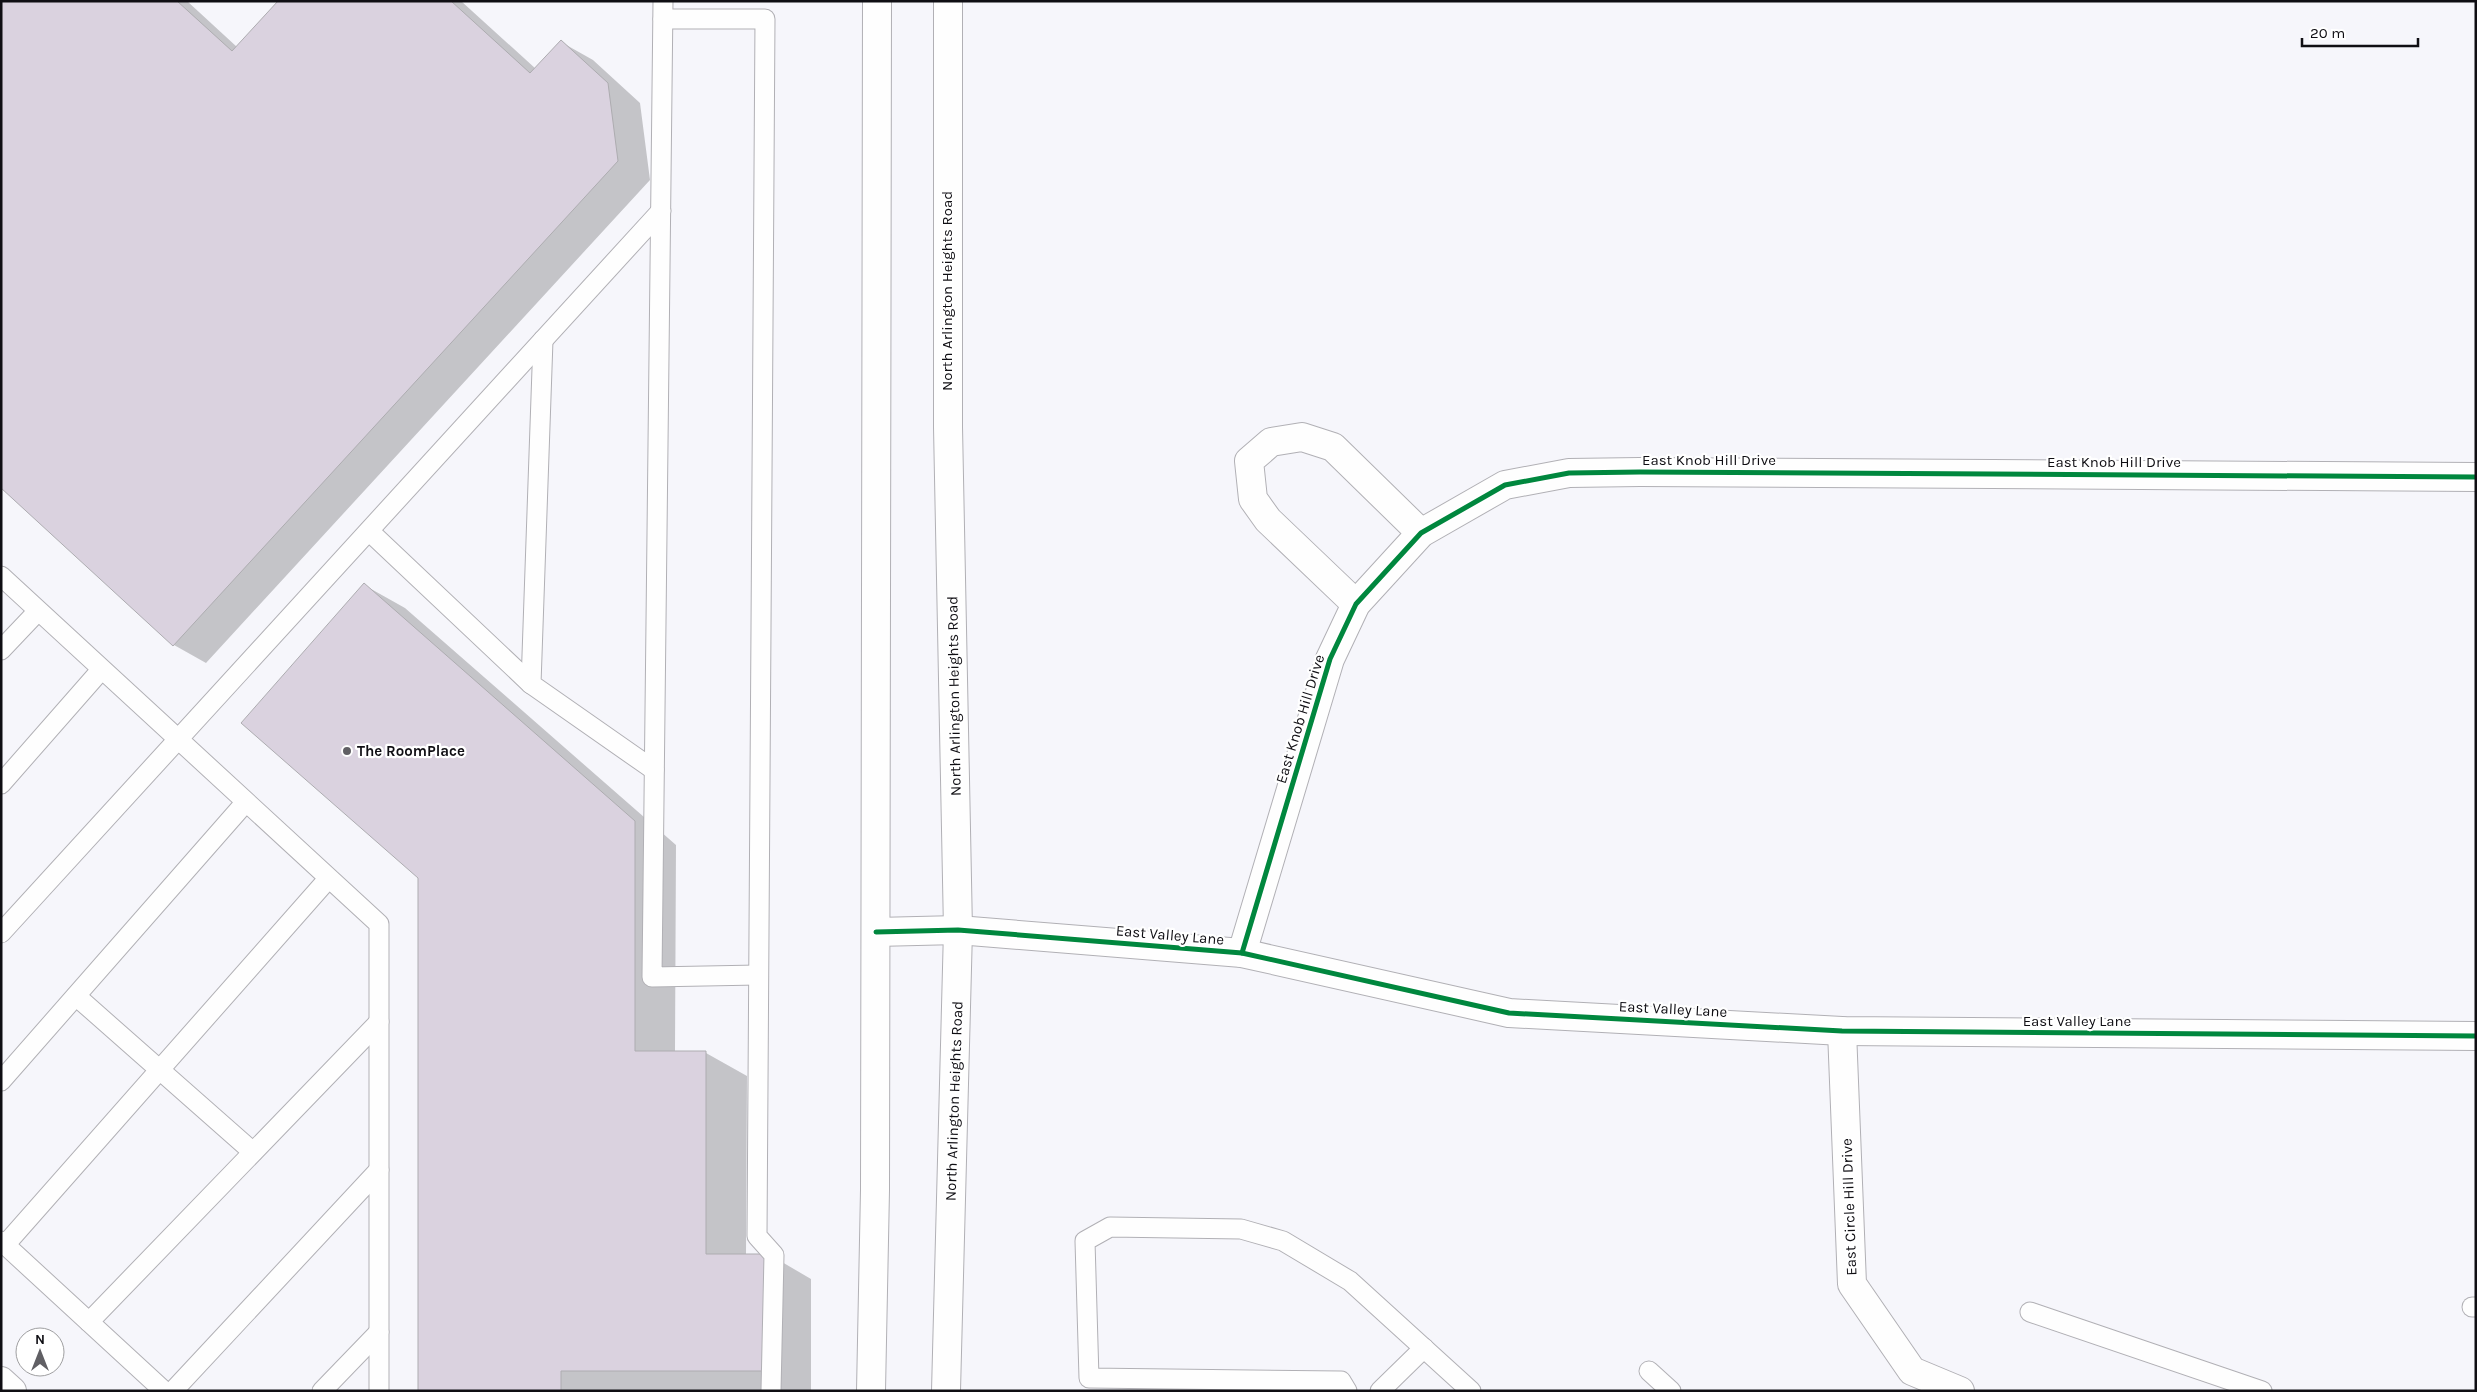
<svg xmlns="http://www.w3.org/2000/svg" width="2477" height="1392" font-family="Karla,sans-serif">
<rect width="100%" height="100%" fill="#f6f6fb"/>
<g fill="#0003">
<path d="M 1,1 L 187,1 L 237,47 L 279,1 L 461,1 L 536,69 L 561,42 L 593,60 L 640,103 L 650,180 L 206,663 L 174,645 Z"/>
<path d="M 364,585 L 405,608 L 676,845 L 675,1053 L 706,1053 L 747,1076 L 746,1255 L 770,1255 L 811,1279 L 811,1391 L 419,1391 L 420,878 Z"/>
</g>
<g fill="#dad2df" stroke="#adacb0">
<path d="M 1,1 L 177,1 L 232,51 L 278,1 L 451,1 L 530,73 L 561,40 L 608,83 L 618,161 L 173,646 L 1,488 Z"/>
<path d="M 364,583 L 635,821 L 635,1051 L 706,1051 L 706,1254 L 770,1254 L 770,1371 L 561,1371 L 561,1391 L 418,1391 L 418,878 L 241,723 Z"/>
</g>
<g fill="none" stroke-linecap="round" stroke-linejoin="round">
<defs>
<g id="lane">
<path d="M 663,1 L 652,977 L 758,975"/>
<path d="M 663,19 L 765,19 L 757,1236 L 774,1255 L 771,1391"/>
<path d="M 543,340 L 531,684 L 654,770"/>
<path d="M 369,531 L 531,684"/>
<path d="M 1,576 L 379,924 L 379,1391"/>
<path d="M 1,650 L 38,611"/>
<path d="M 1,784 L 101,670"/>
<path d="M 1,933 L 661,211"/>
<path d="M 76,996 L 253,1152"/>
<path d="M 1,1081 L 245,803"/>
<path d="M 1,1241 L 164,1391"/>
<path d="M 5,1245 L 328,879"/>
<path d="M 2472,1307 L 2476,1307"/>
<path d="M 2030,1312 L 2262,1391"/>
<path d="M 89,1322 L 379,1022"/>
<path d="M 1649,1371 L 1671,1391"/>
<path d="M 173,1391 L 379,1170"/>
<path d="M 322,1391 L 379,1332"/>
<path d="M 1347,1391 L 1341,1381 L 1089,1378 L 1085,1241 L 1110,1227 L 1241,1229 L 1283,1241 L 1350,1281 L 1471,1391"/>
<path d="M 1380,1391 L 1424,1348"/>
</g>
<g id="street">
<path d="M 1356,604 L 1268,520 L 1253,499 L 1249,461 L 1271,442 L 1302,437 L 1333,447 L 1421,533"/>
<path d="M 876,932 L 958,930 L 1242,953 L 1509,1013 L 1842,1031 L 2476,1036"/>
<path d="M 1242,953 L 1330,659 L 1356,604 L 1421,533 L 1505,485 L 1569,473 L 1640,472 L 2476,477"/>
<path d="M 1842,1031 L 1852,1284 L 1912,1371 L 1960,1391"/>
</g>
<g id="secondary">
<path d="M 871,1391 L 875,1190 L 877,1"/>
<path d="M 946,1391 L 958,930 L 948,427 L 948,1"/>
</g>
<path id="primary" d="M 1,1381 L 12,1391"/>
</defs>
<use href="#lane" stroke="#b1b0b5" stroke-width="21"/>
<use href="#street" stroke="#b1b0b5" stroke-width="30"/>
<use href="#secondary" stroke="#b1b0b5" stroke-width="30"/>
<use href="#primary" stroke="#b1b0b5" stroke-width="30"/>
<use href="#lane" stroke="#fefefe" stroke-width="19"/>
<use href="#street" stroke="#fefefe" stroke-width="28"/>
<use href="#secondary" stroke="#fefefe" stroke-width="28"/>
<use href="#primary" stroke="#fefefe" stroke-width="28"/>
<defs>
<g id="cycleway">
<path d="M 876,932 L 958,930 L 1242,953 L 1509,1013 L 1842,1031 L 2476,1036"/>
<path d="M 1242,953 L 1330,659 L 1356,604 L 1421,533 L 1505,485 L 1569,473 L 1640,472 L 2476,477"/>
</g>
</defs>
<use href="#cycleway" stroke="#fff" stroke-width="8"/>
<use href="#cycleway" stroke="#00873e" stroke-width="5"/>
</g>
<circle fill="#605f64" stroke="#fff" stroke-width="2" cx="347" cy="751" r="5"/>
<g text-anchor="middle" stroke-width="4.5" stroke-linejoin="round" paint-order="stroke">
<g font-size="15" fill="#0f0e13" stroke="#fff">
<text transform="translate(947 291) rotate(-90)" y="5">North Arlington Heights Road</text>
<text x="1709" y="465">East Knob Hill Drive</text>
<text x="2114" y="467">East Knob Hill Drive</text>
<text transform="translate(954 696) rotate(-91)" y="5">North Arlington Heights Road</text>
<text transform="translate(1300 719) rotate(-73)" y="5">East Knob Hill Drive</text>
<text transform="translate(1170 935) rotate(5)" y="5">East Valley Lane</text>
<text transform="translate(1673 1009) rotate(3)" y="5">East Valley Lane</text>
<text x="2077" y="1026">East Valley Lane</text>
<text transform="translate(954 1101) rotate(-88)" y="5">North Arlington Heights Road</text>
<text transform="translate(1849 1207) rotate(-92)" y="5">East Circle Hill Drive</text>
</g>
<g font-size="15" font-weight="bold" fill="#0f0e13" stroke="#fff" text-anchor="start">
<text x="357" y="756">The RoomPlace</text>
</g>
</g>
<rect width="2477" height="1392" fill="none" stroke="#0f0e13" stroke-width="5"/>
<g transform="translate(40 1352)"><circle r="24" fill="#ffffff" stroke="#9f9fa1"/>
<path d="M0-4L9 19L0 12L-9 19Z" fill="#605f64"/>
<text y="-8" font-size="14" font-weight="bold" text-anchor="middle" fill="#0f0e13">N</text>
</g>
<path d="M2302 38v8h116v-8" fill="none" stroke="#0f0e13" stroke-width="2.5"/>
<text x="2310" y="38" font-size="15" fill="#0f0e13" stroke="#ffffff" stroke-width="4" paint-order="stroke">20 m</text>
</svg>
